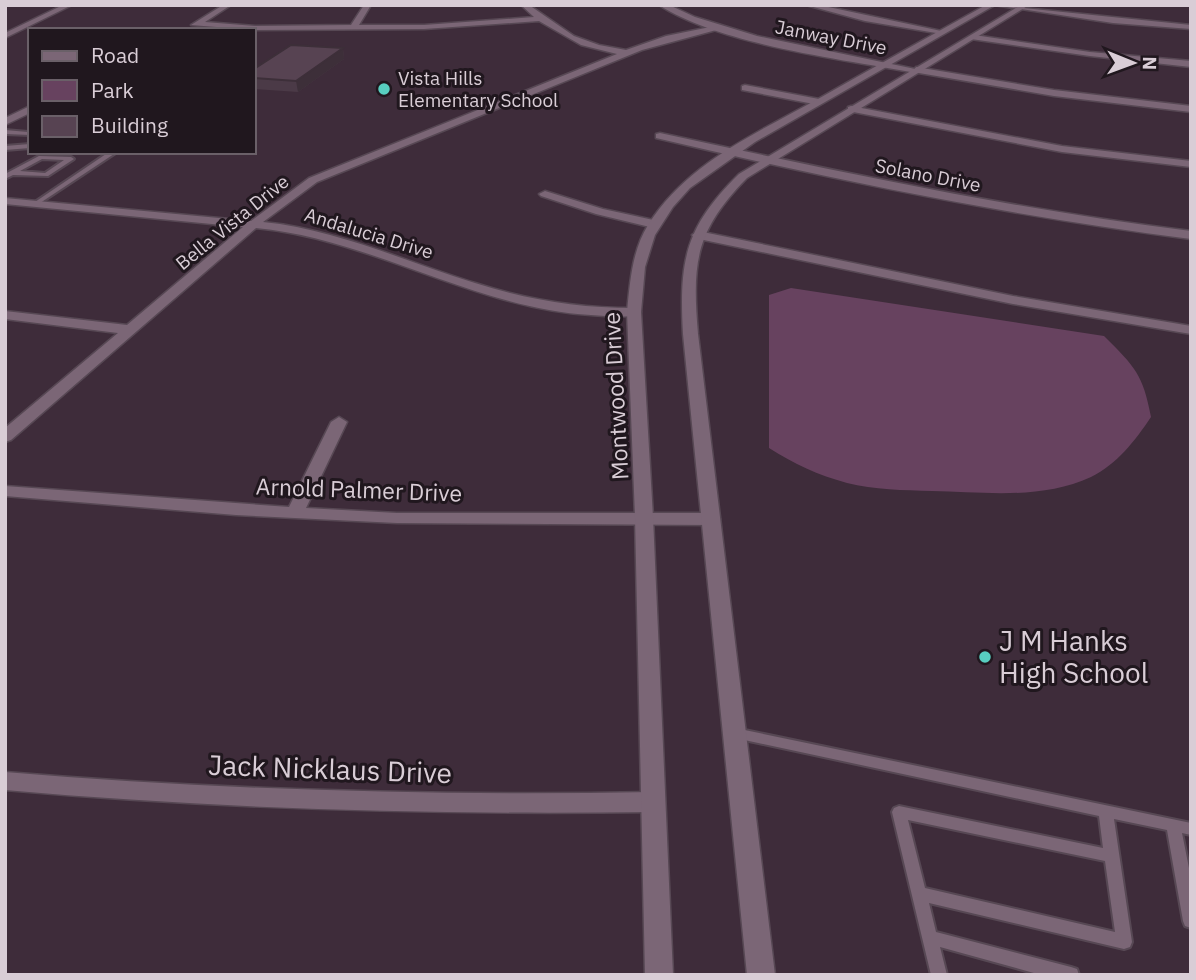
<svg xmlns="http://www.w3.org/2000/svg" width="1196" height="980" font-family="'IBM Plex Sans',sans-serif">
<rect width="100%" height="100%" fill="#3e2c3a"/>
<path fill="#67425f" d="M 791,288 L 1104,336 C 1135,367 1143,374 1151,417 C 1135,441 1117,464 1091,477 C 1042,500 984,492 932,491 C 904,490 874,490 847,483 C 818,475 794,464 769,448 L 769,295 Z"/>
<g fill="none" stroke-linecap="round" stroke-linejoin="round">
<defs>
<g id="service">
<path d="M 5,130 L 28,132 L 30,133 L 30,135 L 5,134 Z"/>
<path d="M 30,144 L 30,148 L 5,150 L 5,146 Z"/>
<path d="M 109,152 L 117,152 L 37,205 L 32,204 Z"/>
<path d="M 39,156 L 71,157 L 74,159 L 48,176 L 13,175 L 5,179 L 5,174 ZM 42,159 L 64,160 L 45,173 L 20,171 Z"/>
<path d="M 735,728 L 1191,823 L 1191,835 L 1182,833 L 1191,878 L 1191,928 L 1185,926 L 1183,921 L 1167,830 L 1114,819 L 1132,942 L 1130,947 L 1124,949 L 929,903 L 936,932 L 1071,967 L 1077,969 L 1079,975 L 1041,975 L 940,947 L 947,975 L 931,975 L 892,812 L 894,808 L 899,806 L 1103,848 L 1099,816 L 735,738 L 730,737 L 728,733 L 730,729 ZM 908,820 L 1105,861 L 1115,932 L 925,888 Z"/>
</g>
<g id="minor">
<path d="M 223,5 L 231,5 L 205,22 L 255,26 L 351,25 L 364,5 L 371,5 L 359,25 L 424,25 L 534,17 L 521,5 L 529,5 L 574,36 L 599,45 L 626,50 L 666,36 L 720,25 L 720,29 L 642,50 L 317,182 L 263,222 C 336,229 406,262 475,283 C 528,300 579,308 634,308 L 641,312 L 639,315 C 624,318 606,316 591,315 C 474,308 372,239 256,228 L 11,440 L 5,442 L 5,428 L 118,333 L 5,319 L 5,311 L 127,325 L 243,227 L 5,204 L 5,198 L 251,221 L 309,178 L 617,54 L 581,45 L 539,21 L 424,29 L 255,30 L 191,25 Z"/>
<path d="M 806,5 L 819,5 L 946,32 L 942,34 L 865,21 Z"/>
<path d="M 994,5 L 1191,25 L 1191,29 L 1113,23 Z"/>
<path d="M 974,35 L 1090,52 L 1191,61 L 1191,67 L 1090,56 L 971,39 Z"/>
<path d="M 916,67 L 1054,90 L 1191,106 L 1191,112 L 1054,96 L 913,72 Z"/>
<path d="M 745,85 L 819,99 L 824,102 L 819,105 L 742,90 L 742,86 Z"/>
<path d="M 30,106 L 30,113 L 5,125 L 5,118 Z"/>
<path d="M 851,106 L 1062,146 L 1191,161 L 1191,167 L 1062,152 L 848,111 L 848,107 Z"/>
<path d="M 660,133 C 836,171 1012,209 1191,231 L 1191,239 C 1011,216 833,180 656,138 L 656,134 Z"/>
<path d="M 545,191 L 603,209 L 658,221 L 660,224 L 654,228 L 596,214 L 541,196 L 539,194 Z"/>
<path d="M 698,231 L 1013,296 L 1191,326 L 1191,334 L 1013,304 L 694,238 L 692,235 Z"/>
<path d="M 339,417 L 347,422 L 306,508 L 397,513 L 711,513 L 720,519 L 711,525 L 397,523 L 236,515 L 5,496 L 5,486 L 289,507 L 331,422 Z"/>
<path d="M 5,772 C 221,790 436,796 653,792 L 662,795 L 665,802 L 662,809 L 653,812 C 436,815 221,809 5,790 Z"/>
</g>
<g id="tertiary">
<path d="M 63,5 L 72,5 L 5,38 L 5,33 Z"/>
<path d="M 659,5 L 669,5 L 695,17 L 757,36 L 920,70 L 916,73 C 842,59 721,45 659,5 Z"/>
</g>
<g id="secondary">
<path d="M 986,5 L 995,5 L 755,142 L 690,188 L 673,207 L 655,235 L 645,267 L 641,312 L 653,517 L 673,975 L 645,975 L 635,517 L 627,312 C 630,282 632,251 648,225 C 687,163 757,133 818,99 C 874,67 930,36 986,5 Z"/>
<path d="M 1021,5 L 1029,5 L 747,178 C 695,231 692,263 698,334 L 775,975 L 747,975 L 683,334 C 679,260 685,227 739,174 Z"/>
</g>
</defs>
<use href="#service" stroke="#574854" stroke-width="4"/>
<use href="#minor" stroke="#574854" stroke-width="3"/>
<use href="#tertiary" stroke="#574854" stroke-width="3"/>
<use href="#secondary" stroke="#574854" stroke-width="3"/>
<use href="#service" fill="#7b6676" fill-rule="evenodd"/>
<use href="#minor" fill="#7b6676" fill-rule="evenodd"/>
<use href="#tertiary" fill="#7b6676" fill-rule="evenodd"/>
<use href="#secondary" fill="#7b6676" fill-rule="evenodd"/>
</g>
<path fill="#4b3a47" d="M 343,48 L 344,59 L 298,92 L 254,89 L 254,69 Z"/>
<path fill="#3d2f39" d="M 343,48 L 344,59 L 298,92 L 296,81 Z"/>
<path fill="#574352" stroke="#3d2f39" stroke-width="2" d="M 291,45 L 343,48 L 296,81 L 254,78 L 254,69 Z"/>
<g fill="#58cec0" stroke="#20171e" stroke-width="2.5">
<circle cx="384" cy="89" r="7"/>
<circle cx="985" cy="657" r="7"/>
</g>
<g text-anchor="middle" stroke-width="6" stroke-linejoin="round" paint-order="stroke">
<g font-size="19" fill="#d9cdd6" stroke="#20171e">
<text transform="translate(831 37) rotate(11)" y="7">Janway Drive</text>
<text transform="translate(928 175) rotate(11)" y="7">Solano Drive</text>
<text transform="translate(232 222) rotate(-39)" y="7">Bella Vista Drive</text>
<text transform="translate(369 233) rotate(17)" y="7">Andalucia Drive</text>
</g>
<g font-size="19" fill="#d9cdd6" stroke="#20171e" text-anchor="start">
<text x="398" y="85">Vista Hills<tspan x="398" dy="22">Elementary School</tspan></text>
</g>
<g font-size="23" fill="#d9cdd6" stroke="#20171e">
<text transform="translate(616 396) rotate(-93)" y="8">Montwood Drive</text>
<text transform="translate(359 490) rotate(2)" y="8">Arnold Palmer Drive</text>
</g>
<g font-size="28" fill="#d9cdd6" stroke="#20171e" text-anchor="start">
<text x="999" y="651">J M Hanks<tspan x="999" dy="32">High School</tspan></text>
</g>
<g font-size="28" fill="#d9cdd6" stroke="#20171e">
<text transform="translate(330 769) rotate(2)" y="10">Jack Nicklaus Drive</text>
</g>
</g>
<rect width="1196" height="980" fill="none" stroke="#d9cdd6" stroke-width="14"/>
<rect x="28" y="28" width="228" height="126" fill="#20171e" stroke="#6a6068" stroke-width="2"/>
<rect x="42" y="51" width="35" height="10" fill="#7b6676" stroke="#6a6068" stroke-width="2"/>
<text x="91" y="63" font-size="21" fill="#d9cdd6">Road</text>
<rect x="42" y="80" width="35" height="21" fill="#67425f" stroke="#6a6068" stroke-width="2"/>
<text x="91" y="98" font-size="21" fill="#d9cdd6">Park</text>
<rect x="42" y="116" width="35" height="21" fill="#574352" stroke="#6a6068" stroke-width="2"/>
<text x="91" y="133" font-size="21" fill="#d9cdd6">Building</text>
<g transform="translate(1133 63) rotate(91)" stroke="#20171e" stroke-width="5" paint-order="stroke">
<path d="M0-5L12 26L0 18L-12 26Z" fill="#d9cdd6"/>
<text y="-10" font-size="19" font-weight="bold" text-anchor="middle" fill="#d9cdd6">N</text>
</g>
</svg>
